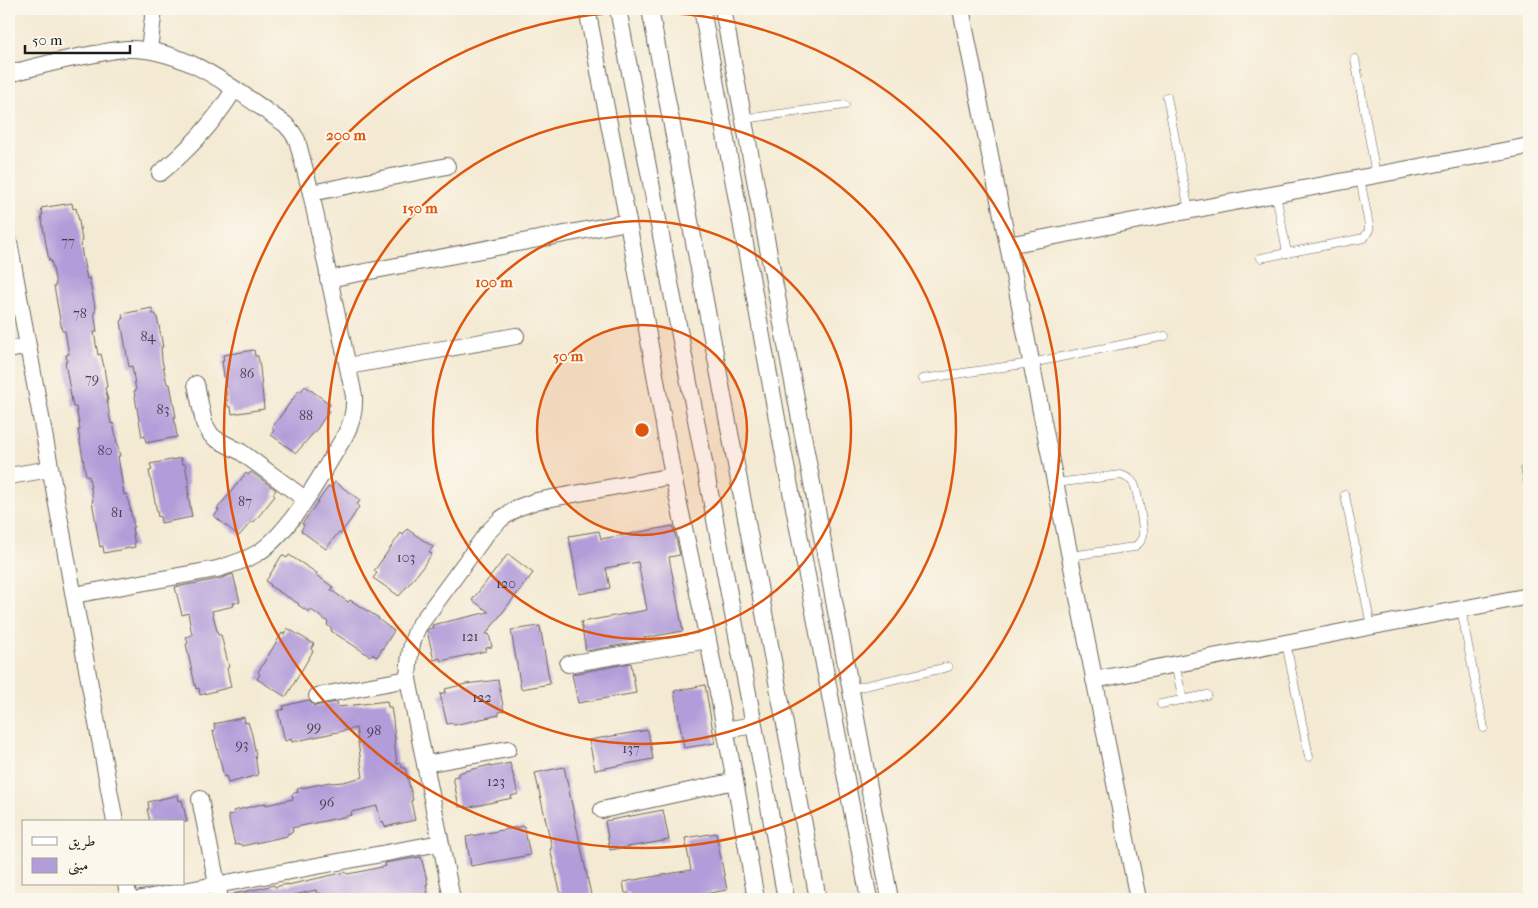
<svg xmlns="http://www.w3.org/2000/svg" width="1538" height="908" font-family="'IM FELL French Canon',Amiri,serif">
<rect width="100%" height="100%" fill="#fbf7ec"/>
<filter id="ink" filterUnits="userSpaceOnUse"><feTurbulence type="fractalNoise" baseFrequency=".02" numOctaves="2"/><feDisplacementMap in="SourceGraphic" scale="10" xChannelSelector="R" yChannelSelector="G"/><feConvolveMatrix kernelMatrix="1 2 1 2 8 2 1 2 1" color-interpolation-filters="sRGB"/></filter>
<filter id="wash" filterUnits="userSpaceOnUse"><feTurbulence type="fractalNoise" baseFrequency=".0096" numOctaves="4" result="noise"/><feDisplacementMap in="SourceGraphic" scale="20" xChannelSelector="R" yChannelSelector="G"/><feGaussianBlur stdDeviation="1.12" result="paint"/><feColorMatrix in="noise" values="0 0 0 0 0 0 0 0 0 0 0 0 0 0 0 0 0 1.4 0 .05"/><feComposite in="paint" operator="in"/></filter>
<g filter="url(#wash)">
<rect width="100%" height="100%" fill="#f4ead3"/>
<g id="blocks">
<g fill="#b29cd9">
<path d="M 72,203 L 73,209 L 76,208 L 79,221 L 82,241 L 81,241 L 82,254 L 87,279 L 89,278 L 96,311 L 94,312 L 97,332 L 94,332 L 98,355 L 101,354 L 104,367 L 107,387 L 105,388 L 108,400 L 107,400 L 111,424 L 113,423 L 117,443 L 120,456 L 118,456 L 124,495 L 127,494 L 134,527 L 132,527 L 135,547 L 104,553 L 103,546 L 100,547 L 92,501 L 93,501 L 89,476 L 86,476 L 84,464 L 78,430 L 80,430 L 76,407 L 73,407 L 65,362 L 67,361 L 66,355 L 69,354 L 65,331 L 62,331 L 54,286 L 56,285 L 54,274 L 51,260 L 49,261 L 41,215 L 43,215 L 41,208 Z"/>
<path d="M 152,308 L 153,314 L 156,314 L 159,326 L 163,347 L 161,347 L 162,360 L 167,384 L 170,384 L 176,417 L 174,417 L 177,437 L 146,443 L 145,436 L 142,437 L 134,391 L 136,391 L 132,366 L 129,367 L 121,321 L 123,320 L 122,314 Z"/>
<path d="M 254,350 L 255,356 L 258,356 L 260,368 L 264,409 L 232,414 L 231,407 L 228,407 L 222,361 L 224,361 L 223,355 Z"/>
<path d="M 305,386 L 330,404 L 327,409 L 329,411 L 317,429 L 296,453 L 271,435 L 274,430 L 272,428 L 299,390 L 301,392 Z"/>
<path d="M 181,458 L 182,464 L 185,464 L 189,486 L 187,485 L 189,495 L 188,494 L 192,517 L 161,523 L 160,516 L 158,517 L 149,471 L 152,470 L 150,464 Z"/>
<path d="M 251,472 L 276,490 L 273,494 L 275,496 L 267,506 L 254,522 L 252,521 L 239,536 L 214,516 L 219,510 L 217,509 L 225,499 L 246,473 L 248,475 Z"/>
<path d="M 335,482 L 360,500 L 357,505 L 359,507 L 352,518 L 340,534 L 338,533 L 326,549 L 301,531 L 304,525 L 302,524 L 329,486 L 331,488 Z"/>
<path d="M 673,526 L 680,555 L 669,557 L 683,631 L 644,638 L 645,641 L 586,651 L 581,622 L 647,610 L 638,562 L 606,568 L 610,588 L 579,594 L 569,536 L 599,531 L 601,539 Z"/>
<path d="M 407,529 L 433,547 L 429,552 L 432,554 L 419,572 L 399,596 L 373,578 L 377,573 L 374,571 L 401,533 L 403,535 Z"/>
<path d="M 508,554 L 533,573 L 486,634 L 489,634 L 492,647 L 486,648 L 486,651 L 441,661 L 440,658 L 434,660 L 427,631 L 429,629 L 433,628 L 432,625 L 489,612 L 472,600 Z"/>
<path d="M 282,555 L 287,558 L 289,555 L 317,573 L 316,575 L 333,587 L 331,590 L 348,602 L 350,600 L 379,618 L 378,619 L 394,631 L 377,657 L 372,654 L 370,656 L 331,631 L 332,629 L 327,625 L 328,622 L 310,609 L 309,612 L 298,605 L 299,604 L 270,586 L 271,585 L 266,581 Z"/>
<path d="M 233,574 L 240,602 L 233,603 L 234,606 L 212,611 L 218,635 L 221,635 L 229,667 L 227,668 L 231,687 L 200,695 L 199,688 L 196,689 L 186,644 L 188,643 L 186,637 L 192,635 L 188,613 L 182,615 L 175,587 L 219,579 Z"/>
<path d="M 540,626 L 550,684 L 521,689 L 511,630 Z"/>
<path d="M 287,628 L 314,644 L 311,649 L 313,651 L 286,697 L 257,679 L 260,674 L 258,672 L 282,633 L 284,634 Z"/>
<path d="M 631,663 L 636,693 L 578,703 L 572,674 Z"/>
<path d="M 498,680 L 504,711 L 499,712 L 499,715 L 454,725 L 453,723 L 447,724 L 440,694 L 446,692 L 445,689 L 466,684 Z"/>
<path d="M 705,685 L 715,743 L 684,748 L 674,691 Z"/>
<path d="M 308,700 L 314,706 L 337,702 L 338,707 L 387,701 L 388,707 L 391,707 L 393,720 L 395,740 L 394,741 L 397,764 L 401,763 L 402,768 L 405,768 L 413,800 L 411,801 L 415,820 L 385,827 L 383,821 L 381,822 L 377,806 L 351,812 L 352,815 L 292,828 L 293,832 L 287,834 L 287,836 L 242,846 L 241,844 L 235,845 L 228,815 L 234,814 L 233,811 L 266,803 L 266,805 L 293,799 L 292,794 L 298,792 L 297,789 L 330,782 L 331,783 L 343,782 L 363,777 L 356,728 L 292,742 L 291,739 L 285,741 L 278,711 L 284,709 L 283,706 Z"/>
<path d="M 244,717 L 245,723 L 248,722 L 252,735 L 256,755 L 255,755 L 258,775 L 228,783 L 226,776 L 224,777 L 221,764 L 213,731 L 215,731 L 214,724 Z"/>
<path d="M 648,730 L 653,759 L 595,770 L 589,740 Z"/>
<path d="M 510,763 L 518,794 L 511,796 L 512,798 L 466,808 L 466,806 L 459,807 L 453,777 L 458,776 L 458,773 L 490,765 L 491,767 Z"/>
<path d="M 564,767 L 591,895 L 569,899 L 562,899 L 550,849 L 552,848 L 535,773 Z"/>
<path d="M 178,795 L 179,801 L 182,800 L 187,822 L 150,822 L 147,809 L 149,809 L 148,802 Z"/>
<path d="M 663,810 L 669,840 L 610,850 L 605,821 Z"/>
<path d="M 524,826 L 530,855 L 471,866 L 466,837 Z"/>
<path d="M 716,833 L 727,890 L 675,899 L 630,899 L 629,893 L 625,893 L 623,882 L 691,870 L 685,838 Z"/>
<path d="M 421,857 L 428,884 L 426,884 L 429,899 L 323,899 L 321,893 L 317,894 L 316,890 L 290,896 L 291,898 L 285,899 L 235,899 L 234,894 L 274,885 L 275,887 L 287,884 L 288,885 L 346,872 L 347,874 L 359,872 L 386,866 L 385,863 Z"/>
</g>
</g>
</g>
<g filter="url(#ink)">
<use href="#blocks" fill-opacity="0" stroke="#68645c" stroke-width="1"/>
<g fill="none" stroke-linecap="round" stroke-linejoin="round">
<defs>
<g id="lane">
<path d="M 1355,59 L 1376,175"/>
<path d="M 1167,97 L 1189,211"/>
<path d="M 744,119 L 845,105"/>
<path d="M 1276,194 L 1287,253"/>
<path d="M 1261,258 L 1364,238 L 1369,230 L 1369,225 L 1360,178"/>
<path d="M 922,379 L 1031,363 L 1165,336"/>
<path d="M 1525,468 L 1529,488"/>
<path d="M 1055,483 L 1121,475 C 1127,477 1131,479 1134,484 C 1137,490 1144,528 1143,535 C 1142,540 1139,544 1134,547 L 1070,556"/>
<path d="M 1345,495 L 1371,626"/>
<path d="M 1461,609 L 1484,728"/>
<path d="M 1286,643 L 1309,757"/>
<path d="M 1175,664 L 1183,700"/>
<path d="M 851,689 L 948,667"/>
<path d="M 1161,704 L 1207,695"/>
</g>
<g id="street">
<path d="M 587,9 L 628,222 L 673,476 L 708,640 L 735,781 L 756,899"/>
<path d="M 618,9 L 754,725 L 786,899"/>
<path d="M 650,9 L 818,899"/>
<path d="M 702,9 L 778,424 L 869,899"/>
<path d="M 723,9 L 890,899"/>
<path d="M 961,9 L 1138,899"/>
<path d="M 149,50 L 154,9"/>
<path d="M 9,74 C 37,66 65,59 95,54 C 106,52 117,49 129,49 C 189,49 238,92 285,124 L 292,132 L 297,140 L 311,193 L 354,396 C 355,413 351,425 343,439 C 322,473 290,534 256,554 C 244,561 230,565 217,569 L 74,595"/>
<path d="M 160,173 C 190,149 214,122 234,90"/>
<path d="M 311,193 L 447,166"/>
<path d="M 9,242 L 115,822"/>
<path d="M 1008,245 L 1529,146"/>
<path d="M 328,279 L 628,222"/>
<path d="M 9,350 L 28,346"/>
<path d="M 348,366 L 516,336"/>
<path d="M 196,384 L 204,423 L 211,435 L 216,439 L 241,452 L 305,499"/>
<path d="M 9,476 L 50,469"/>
<path d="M 568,664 L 708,640"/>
<path d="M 1094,680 L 1529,596"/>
<path d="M 317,696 L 408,679"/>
<path d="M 725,730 L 754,725"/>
<path d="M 425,764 L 508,749"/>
<path d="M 200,799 L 220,899"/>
<path d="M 602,810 L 735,781"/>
<path d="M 126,884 L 129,899"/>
<path d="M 141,899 L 440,843"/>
<path d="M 452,899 L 408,679 C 409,660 410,644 418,627 L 487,533 L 501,519 L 517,508 L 536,501 L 673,476"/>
</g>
</defs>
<use href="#lane" stroke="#68645c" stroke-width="9"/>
<use href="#street" stroke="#68645c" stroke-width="18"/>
<use href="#lane" stroke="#fff" stroke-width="8"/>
<use href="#street" stroke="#fff" stroke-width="16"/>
</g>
</g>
<circle cx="642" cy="430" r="105" fill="#de560d" fill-opacity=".12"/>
<g fill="none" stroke="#de560d" stroke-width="2.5">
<circle cx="642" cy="430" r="105"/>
<circle cx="642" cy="430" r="209"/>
<circle cx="642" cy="430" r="314"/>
<circle cx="642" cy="430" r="418"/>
</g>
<g text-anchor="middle" stroke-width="4" stroke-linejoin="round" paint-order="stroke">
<g font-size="14" fill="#423c4b">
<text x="68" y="246">77</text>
<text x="80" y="318">78</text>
<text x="148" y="341">84</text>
<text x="247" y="378">86</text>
<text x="92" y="383">79</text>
<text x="163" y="414">83</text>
<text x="306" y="420">88</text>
<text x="105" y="455">80</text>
<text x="245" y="506">87</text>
<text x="117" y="517">81</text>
<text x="406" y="562">103</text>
<text x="506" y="588">120</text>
<text x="470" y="641">121</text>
<text x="482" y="702">122</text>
<text x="314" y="731">99</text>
<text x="374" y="735">98</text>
<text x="242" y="749">93</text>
<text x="631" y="753">137</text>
<text x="496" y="786">123</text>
<text x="327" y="807">96</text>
</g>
</g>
<circle cx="642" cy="430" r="8" fill="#de560d" stroke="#fbf7ec" stroke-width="2.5"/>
<g font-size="15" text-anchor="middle" font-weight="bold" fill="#de560d" stroke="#fbf7ec" stroke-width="4" stroke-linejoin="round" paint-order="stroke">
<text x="346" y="140">200 m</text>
<text x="420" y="213">150 m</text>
<text x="494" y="287">100 m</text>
<text x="568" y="361">50 m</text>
</g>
<rect width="1538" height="908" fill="none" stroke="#fbf7ec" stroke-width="30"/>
<rect x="22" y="820" width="162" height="65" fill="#fbf7ec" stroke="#a29f99"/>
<rect x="32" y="837" width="25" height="8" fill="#ffffff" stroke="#a29f99"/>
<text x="68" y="846" font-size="15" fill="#1c1c1c">طريق</text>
<rect x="32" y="858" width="25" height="15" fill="#b29cd9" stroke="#a29f99"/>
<text x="68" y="870" font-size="15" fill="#1c1c1c">مبنى</text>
<path d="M25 45v8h105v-8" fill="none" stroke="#1c1c1c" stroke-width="2.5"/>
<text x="32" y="45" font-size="15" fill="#1c1c1c" stroke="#fbf7ec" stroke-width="4" paint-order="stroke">50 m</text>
</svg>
